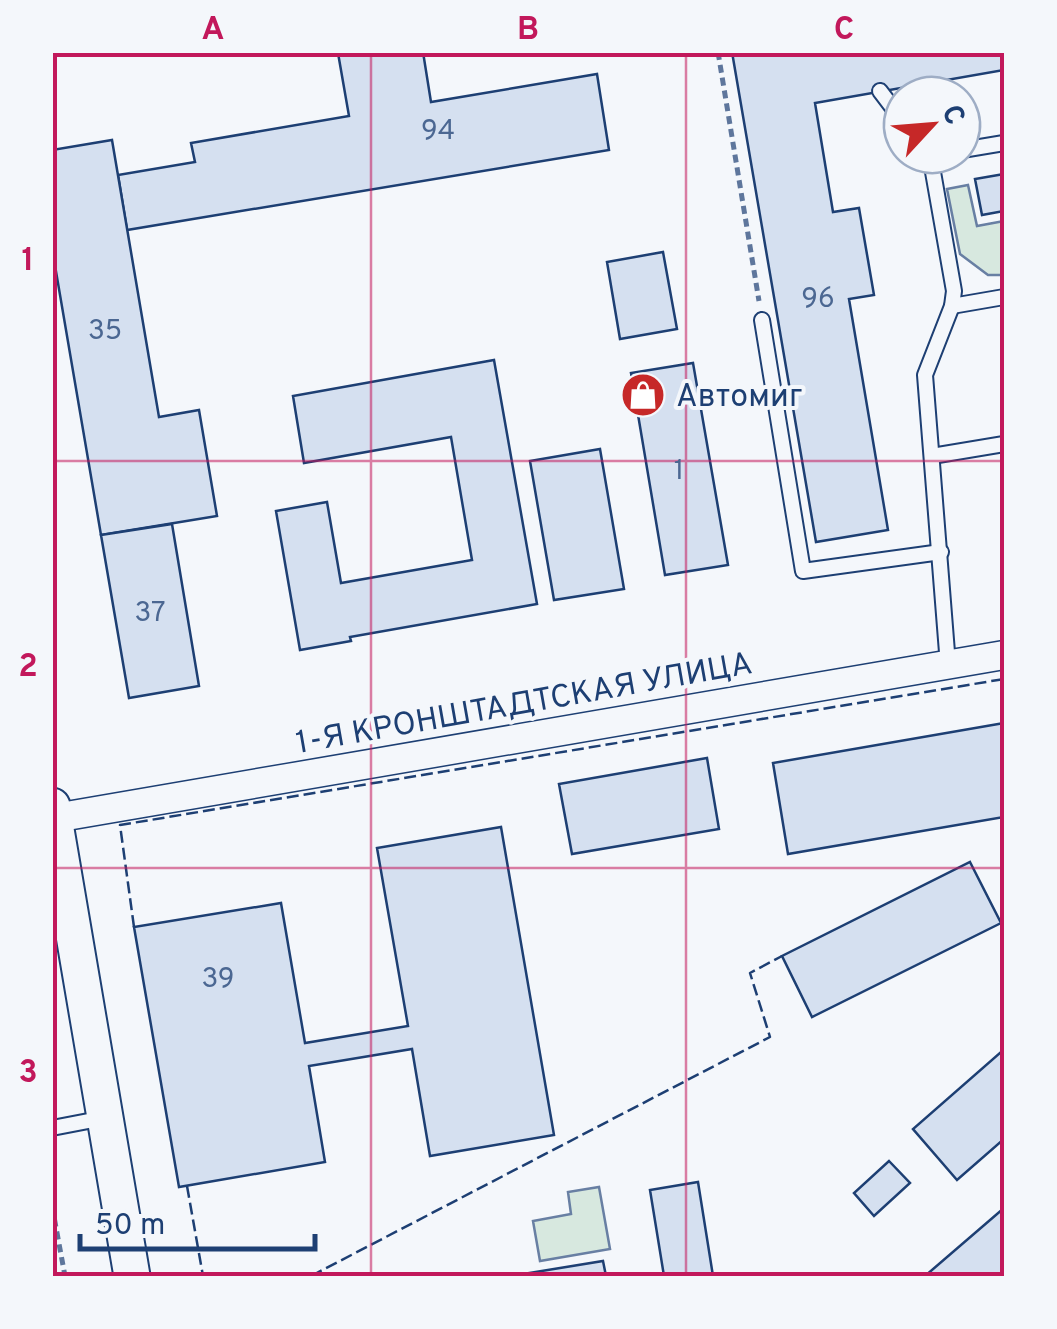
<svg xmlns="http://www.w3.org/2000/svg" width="1057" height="1329" font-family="Overpass,sans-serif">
<rect width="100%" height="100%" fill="#f4f7fb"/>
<g fill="#d7e8df" stroke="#687fa3" stroke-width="2.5">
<path d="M 968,185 L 977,226 L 1004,221 L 1004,275 L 988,275 L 960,254 L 947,189 Z"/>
<path d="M 599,1187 L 610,1249 L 540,1261 L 533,1221 L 571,1214 L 568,1192 Z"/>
</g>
<g fill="#d5e0f0" stroke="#1d3f73" stroke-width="2.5">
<path d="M 326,52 L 423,52 L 431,102 L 597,74 L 609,150 L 127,230 L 118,175 L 195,162 L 191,143 L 349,116 L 338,53 Z"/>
<path d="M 732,52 L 1004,52 L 1004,70 L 815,103 L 833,212 L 859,208 L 874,295 L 849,299 L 888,530 L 816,542 Z"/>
<path d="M 112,140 L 159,417 L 199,410 L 217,516 L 101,535 L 52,248 L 52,150 Z"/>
<path d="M 1004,174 L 1004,211 L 982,215 L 975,179 Z"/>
<path d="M 663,252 L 677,329 L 620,339 L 607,262 Z"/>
<path d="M 494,360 L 537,604 L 350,637 L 351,641 L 300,650 L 276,511 L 327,502 L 341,583 L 472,560 L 451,437 L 304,463 L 293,396 Z"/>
<path d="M 693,363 L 728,565 L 665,575 L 631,373 Z"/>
<path d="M 600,449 L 624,589 L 554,600 L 530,461 Z"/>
<path d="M 172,524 L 199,686 L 129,698 L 101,535 Z"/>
<path d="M 1004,723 L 1004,817 L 788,854 L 773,763 Z"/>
<path d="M 707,758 L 719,829 L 572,854 L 559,784 Z"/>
<path d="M 501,827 L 554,1135 L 430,1156 L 412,1049 L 309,1066 L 325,1162 L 179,1187 L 134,927 L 281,903 L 305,1043 L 408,1026 L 377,848 Z"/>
<path d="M 970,862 L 1001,923 L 812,1017 L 782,956 Z"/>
<path d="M 1001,1052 L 1004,1056 L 1004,1139 L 957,1180 L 913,1129 Z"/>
<path d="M 889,1161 L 910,1183 L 874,1216 L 854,1193 Z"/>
<path d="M 698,1182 L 713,1276 L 664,1276 L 650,1190 Z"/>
<path d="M 1004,1208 L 1004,1276 L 925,1276 Z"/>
<path d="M 603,1261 L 606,1276 L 511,1276 Z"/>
</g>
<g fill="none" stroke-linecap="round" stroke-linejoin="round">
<defs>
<g id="service">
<path d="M 880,91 L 902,120"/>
<path d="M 962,150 L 1004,143"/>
<path d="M 930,155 L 954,291 L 952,306 L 925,375 L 948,665"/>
<path d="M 952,306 L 1004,297"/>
<path d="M 762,320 L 803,571 L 941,552"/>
<path d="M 932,456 L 1004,444"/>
<path d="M 52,1128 L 104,1118"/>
</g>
<path id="minor" d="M 55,818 L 1004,655"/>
<path id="tertiary" d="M 52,806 L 132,1276"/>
</defs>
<use href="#service" stroke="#1d3f73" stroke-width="18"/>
<use href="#minor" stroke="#1d3f73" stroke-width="31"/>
<use href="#tertiary" stroke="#1d3f73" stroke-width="39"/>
<g stroke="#5e769c" stroke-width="5" stroke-dasharray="8 5" stroke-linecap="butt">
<path d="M 718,52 L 759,301"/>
<path d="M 52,1206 L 65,1276"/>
</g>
<use href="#service" stroke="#f4f7fb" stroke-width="14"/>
<use href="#minor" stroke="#f4f7fb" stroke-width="28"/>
<use href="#tertiary" stroke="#f4f7fb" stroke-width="35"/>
<g stroke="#1d3f73" stroke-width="2.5" stroke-dasharray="12 5" stroke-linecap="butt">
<path d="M 134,927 L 120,825 L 1004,679"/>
<path d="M 187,1186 L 203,1276"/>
<path d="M 311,1276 L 770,1037 L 750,973 L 782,956"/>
</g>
</g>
<path fill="none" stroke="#c2185b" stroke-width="2.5" stroke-opacity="0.55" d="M 371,52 L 371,1276M 686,52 L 686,1276M 52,461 L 1004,461M 52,868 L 1004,868"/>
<defs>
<symbol id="shop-disc" viewBox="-11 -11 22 22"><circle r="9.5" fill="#c62828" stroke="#f4f7fb"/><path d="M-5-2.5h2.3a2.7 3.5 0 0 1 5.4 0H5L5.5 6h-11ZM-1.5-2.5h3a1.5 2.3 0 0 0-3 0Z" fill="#fff"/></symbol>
</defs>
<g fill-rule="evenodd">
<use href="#shop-disc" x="618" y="370" width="50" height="50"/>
</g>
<g text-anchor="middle" stroke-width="8" stroke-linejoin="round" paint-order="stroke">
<g font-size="28" fill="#4b6792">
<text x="438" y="139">94</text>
<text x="818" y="307">96</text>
<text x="105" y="339">35</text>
<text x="679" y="479">1</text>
<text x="150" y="621">37</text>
<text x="218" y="987">39</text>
</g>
<g font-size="32" fill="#1d3f73" stroke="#f4f7fb" text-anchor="start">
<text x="676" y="406">Автомиг</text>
</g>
<g font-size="32" fill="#1d3f73" stroke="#f4f7fb">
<text transform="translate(524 702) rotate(-10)" y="11">1-Я КРОНШТАДТСКАЯ УЛИЦА</text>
</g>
</g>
<rect width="1057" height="1329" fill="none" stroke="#f4f7fb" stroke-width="110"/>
<g transform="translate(932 125) rotate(64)"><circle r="48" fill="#f4f7fb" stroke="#9eadc5" stroke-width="2.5"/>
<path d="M0-8L18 38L0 25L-18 38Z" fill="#c62828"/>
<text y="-15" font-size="28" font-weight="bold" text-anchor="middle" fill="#1d3f73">С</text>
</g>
<path d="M80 1234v15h235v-15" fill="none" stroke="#1d3f73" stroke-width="5"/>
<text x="95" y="1234" font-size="30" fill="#1d3f73" stroke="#f4f7fb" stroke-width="8" paint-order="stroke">50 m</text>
<rect x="55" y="55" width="947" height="1219" fill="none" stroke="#c2185b" stroke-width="4"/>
<g font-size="32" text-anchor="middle" font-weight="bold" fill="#c2185b">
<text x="213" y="39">A</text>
<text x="528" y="39">B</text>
<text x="844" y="39">C</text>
<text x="28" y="270">1</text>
<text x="28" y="676">2</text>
<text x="28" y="1082">3</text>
</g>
</svg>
